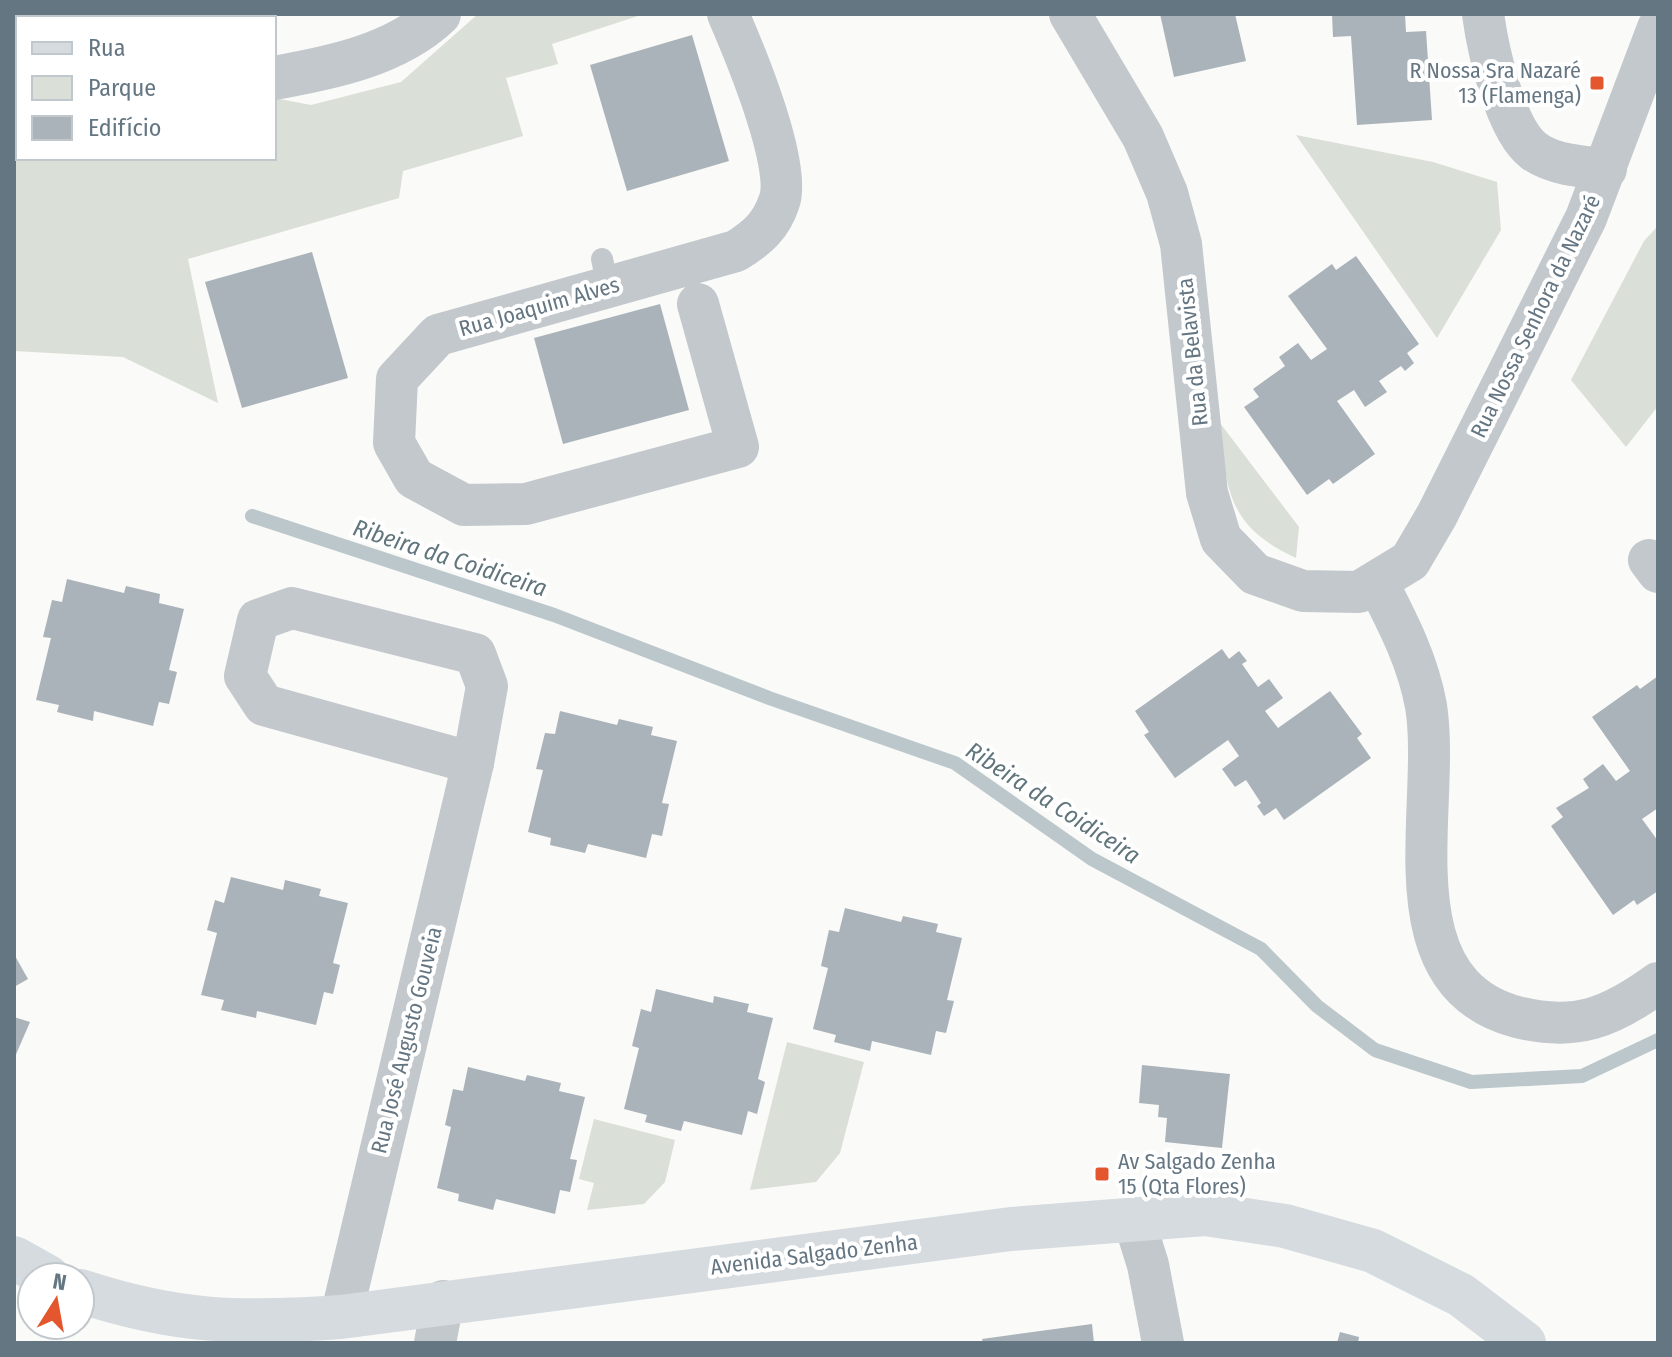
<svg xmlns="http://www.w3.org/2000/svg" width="1672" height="1357" font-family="'Fira Sans Condensed',sans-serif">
<rect width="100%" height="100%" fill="#fafaf8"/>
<g fill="#dadfd7">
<path d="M 478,14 L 644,14 L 552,44 L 558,64 L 506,78 L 523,136 L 403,171 L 399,198 L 188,259 L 218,403 L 123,357 L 14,351 L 14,157 L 18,144 L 18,158 L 274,158 L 274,98 L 311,105 L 401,82 Z"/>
<path d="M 1296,135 L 1433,162 L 1497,182 L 1501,230 L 1437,338 Z"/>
<path d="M 1658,226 L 1658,406 L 1626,447 L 1571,380 L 1644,241 Z"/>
<path d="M 1220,423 L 1299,527 L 1296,558 C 1229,527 1226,492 1220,423 Z"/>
<path d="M 787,1042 L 864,1062 L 840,1153 L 816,1182 L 750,1190 Z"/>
<path d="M 594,1119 L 675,1140 L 665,1182 L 644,1204 L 587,1210 L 594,1183 L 579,1179 Z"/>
</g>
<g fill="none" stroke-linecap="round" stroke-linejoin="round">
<path stroke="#bbc7cb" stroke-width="14" d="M 252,516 L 554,615 L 769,698 L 955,763 L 1092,859 L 1261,949 L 1317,1006 L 1375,1050 L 1471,1082 L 1582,1076 L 1658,1040"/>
</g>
<g fill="#aab3b9">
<path d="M 1160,14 L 1235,14 L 1246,61 L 1174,77 Z"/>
<path d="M 1332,14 L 1405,14 L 1406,32 L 1426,31 L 1432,120 L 1357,125 L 1351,36 L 1333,37 Z"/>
<path d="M 692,35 L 729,161 L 627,191 L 590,65 Z"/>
<path d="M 312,252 L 348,378 L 242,408 L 205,282 Z"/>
<path d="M 1356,256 L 1419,344 L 1407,353 L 1414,363 L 1405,371 L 1401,366 L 1379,381 L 1387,392 L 1365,407 L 1354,390 L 1337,401 L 1375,454 L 1333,484 L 1329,479 L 1307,495 L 1244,407 L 1259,397 L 1253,389 L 1285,366 L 1279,357 L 1298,343 L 1311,360 L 1327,349 L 1288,296 L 1332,264 L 1336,270 Z"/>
<path d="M 660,304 L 689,410 L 563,444 L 534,338 Z"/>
<path d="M 67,579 L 124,593 L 126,586 L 160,594 L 159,603 L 184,609 L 169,670 L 177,672 L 169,704 L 159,702 L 153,726 L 94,711 L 93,721 L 57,712 L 59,705 L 36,700 L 51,638 L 43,637 L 52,600 L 62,602 Z"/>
<path d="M 1222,649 L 1229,659 L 1239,651 L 1247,661 L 1242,664 L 1258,687 L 1269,679 L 1283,698 L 1265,711 L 1278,728 L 1330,691 L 1362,734 L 1357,738 L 1371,758 L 1284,820 L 1276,808 L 1264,816 L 1257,806 L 1261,803 L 1246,780 L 1235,787 L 1222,769 L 1239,756 L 1228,740 L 1175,778 L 1144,735 L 1149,732 L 1135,711 Z"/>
<path d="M 1658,676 L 1658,808 L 1642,819 L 1658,841 L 1658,891 L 1637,905 L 1634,900 L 1613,915 L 1551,826 L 1563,817 L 1556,808 L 1589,788 L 1583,779 L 1603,764 L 1616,781 L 1630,771 L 1592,717 L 1637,685 L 1640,689 Z"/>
<path d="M 560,711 L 617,725 L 619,719 L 653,727 L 651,735 L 677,741 L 662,803 L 669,804 L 662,836 L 652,834 L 646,858 L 588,844 L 585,853 L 550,845 L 551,838 L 528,832 L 543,770 L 536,769 L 545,733 L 555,734 Z"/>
<path d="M 231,877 L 283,890 L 285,880 L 321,889 L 319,896 L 348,903 L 333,963 L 340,965 L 333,994 L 324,992 L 316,1025 L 257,1011 L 256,1018 L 221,1010 L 224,1000 L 201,995 L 217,933 L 207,930 L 215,900 L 224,903 Z"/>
<path d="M 845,908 L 901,922 L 903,916 L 938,924 L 936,932 L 962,938 L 947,1000 L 954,1001 L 946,1033 L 936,1031 L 931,1055 L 872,1041 L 870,1051 L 834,1042 L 836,1035 L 813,1029 L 828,968 L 821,966 L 829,930 L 839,932 Z"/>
<path d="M 14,954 L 28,979 L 14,987 Z"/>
<path d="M 656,989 L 713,1003 L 714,996 L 749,1004 L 747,1012 L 773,1018 L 758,1079 L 765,1082 L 757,1114 L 748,1111 L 742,1135 L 684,1121 L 681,1131 L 645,1122 L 647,1115 L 624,1109 L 639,1048 L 632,1046 L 641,1009 L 651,1012 Z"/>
<path d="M 14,1017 L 30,1022 L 14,1059 Z"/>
<path d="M 1142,1065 L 1230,1074 L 1222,1148 L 1165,1142 L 1167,1118 L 1158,1117 L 1159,1105 L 1139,1103 Z"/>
<path d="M 468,1067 L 525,1081 L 527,1075 L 561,1083 L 559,1091 L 585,1097 L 570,1159 L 577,1160 L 570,1192 L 560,1190 L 555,1214 L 496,1199 L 493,1210 L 458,1201 L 459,1194 L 437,1188 L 451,1127 L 445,1125 L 453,1089 L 463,1091 Z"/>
<path d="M 1092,1324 L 1094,1343 L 983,1343 L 982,1339 Z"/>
<path d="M 1340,1332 L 1359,1337 L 1358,1343 L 1337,1343 Z"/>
</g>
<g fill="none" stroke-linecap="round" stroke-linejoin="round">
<path stroke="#c3c8cc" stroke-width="22" d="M 602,259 L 608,287"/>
<g stroke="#c3c8cc" stroke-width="42">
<path d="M 1070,14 L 1143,137 L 1167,193 L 1181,244 L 1207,493 L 1221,539 L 1255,574 L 1303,591 L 1359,592 L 1410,561 L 1437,515 L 1586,218 L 1658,28"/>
<path d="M 1483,14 C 1488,50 1505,129 1534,151 C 1553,165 1583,167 1606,169"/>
<path d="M 698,304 L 738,447 L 526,504 L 464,505 L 414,478 L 394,443 L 397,379 L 438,335 L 736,251 C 757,238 771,226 779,202 C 793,167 744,51 728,14"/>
<path d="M 1649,560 L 1658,572"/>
<path d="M 1377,582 C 1398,623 1418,661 1426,706 C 1442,806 1383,981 1517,1017 C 1576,1032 1611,1017 1658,983"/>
<path d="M 292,608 L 475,654 L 487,686 L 473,763 L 264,705 L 245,676 L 258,620 Z"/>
<path d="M 1134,1220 L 1148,1265 L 1163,1343"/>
<path d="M 341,1317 L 473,763"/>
<path d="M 435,1343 L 443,1301"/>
</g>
<g stroke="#c3c8cc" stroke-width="44">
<path d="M 87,14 L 92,18"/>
<path d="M 14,42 L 18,35"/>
<path d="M 274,78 C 330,68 396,55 439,14"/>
</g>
<g stroke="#d6dbdf" stroke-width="44">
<path d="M 14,1258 L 48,1277"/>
<path d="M 80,1291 C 177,1323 240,1324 341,1317 L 1011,1229 L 1205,1214 L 1285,1226 L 1373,1251 L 1461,1295 L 1524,1343"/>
</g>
</g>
<g fill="#e4572e" stroke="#fff" stroke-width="3">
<rect x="1589" y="75" width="16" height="16" rx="4"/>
<rect x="1094" y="1166" width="16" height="16" rx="4"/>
</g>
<g text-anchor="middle" stroke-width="8" stroke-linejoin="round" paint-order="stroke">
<g font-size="22" fill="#657683" stroke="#fff" text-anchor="end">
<text x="1581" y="78">R Nossa Sra Nazaré<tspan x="1581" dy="25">13 (Flamenga)</tspan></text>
<text x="1118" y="1169" text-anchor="start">Av Salgado Zenha<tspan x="1118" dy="25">15 (Qta Flores)</tspan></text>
</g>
<g font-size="22" fill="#657683" stroke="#fff">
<text transform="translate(539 306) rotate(-16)" y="8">Rua Joaquim Alves</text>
<text transform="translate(1535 316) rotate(-64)" y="8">Rua Nossa Senhora da Nazaré</text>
<text transform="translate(1192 352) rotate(-96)" y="8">Rua da Belavista</text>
<text transform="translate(406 1040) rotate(-76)" y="8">Rua José Augusto Gouveia</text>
<text transform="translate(814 1254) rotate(-7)" y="8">Avenida Salgado Zenha</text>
</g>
<g font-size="24" font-style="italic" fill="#60757c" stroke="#fff">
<text transform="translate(450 558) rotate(18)" y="8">Ribeira da Coidiceira</text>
<text transform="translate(1053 803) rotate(33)" y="8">Ribeira da Coidiceira</text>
</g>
</g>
<rect width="1672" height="1357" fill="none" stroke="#657683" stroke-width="32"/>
<rect x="16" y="16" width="260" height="144" fill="#ffffff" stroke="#c1c8cd" stroke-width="2"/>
<rect x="32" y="42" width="40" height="12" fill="#d6dbdf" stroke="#c1c8cd" stroke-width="2"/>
<text x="88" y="56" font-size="24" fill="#657683">Rua</text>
<rect x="32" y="76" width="40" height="24" fill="#dadfd7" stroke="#c1c8cd" stroke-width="2"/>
<text x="88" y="96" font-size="24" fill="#657683">Parque</text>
<rect x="32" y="116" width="40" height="24" fill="#aab3b9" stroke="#c1c8cd" stroke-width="2"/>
<text x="88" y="136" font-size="24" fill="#657683">Edifício</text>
<g transform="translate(56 1301) rotate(11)"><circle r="38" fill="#ffffff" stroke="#c1c8cd" stroke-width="2"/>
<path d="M0-6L14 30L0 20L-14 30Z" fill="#e4572e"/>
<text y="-12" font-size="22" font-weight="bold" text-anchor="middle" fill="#657683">N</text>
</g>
</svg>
